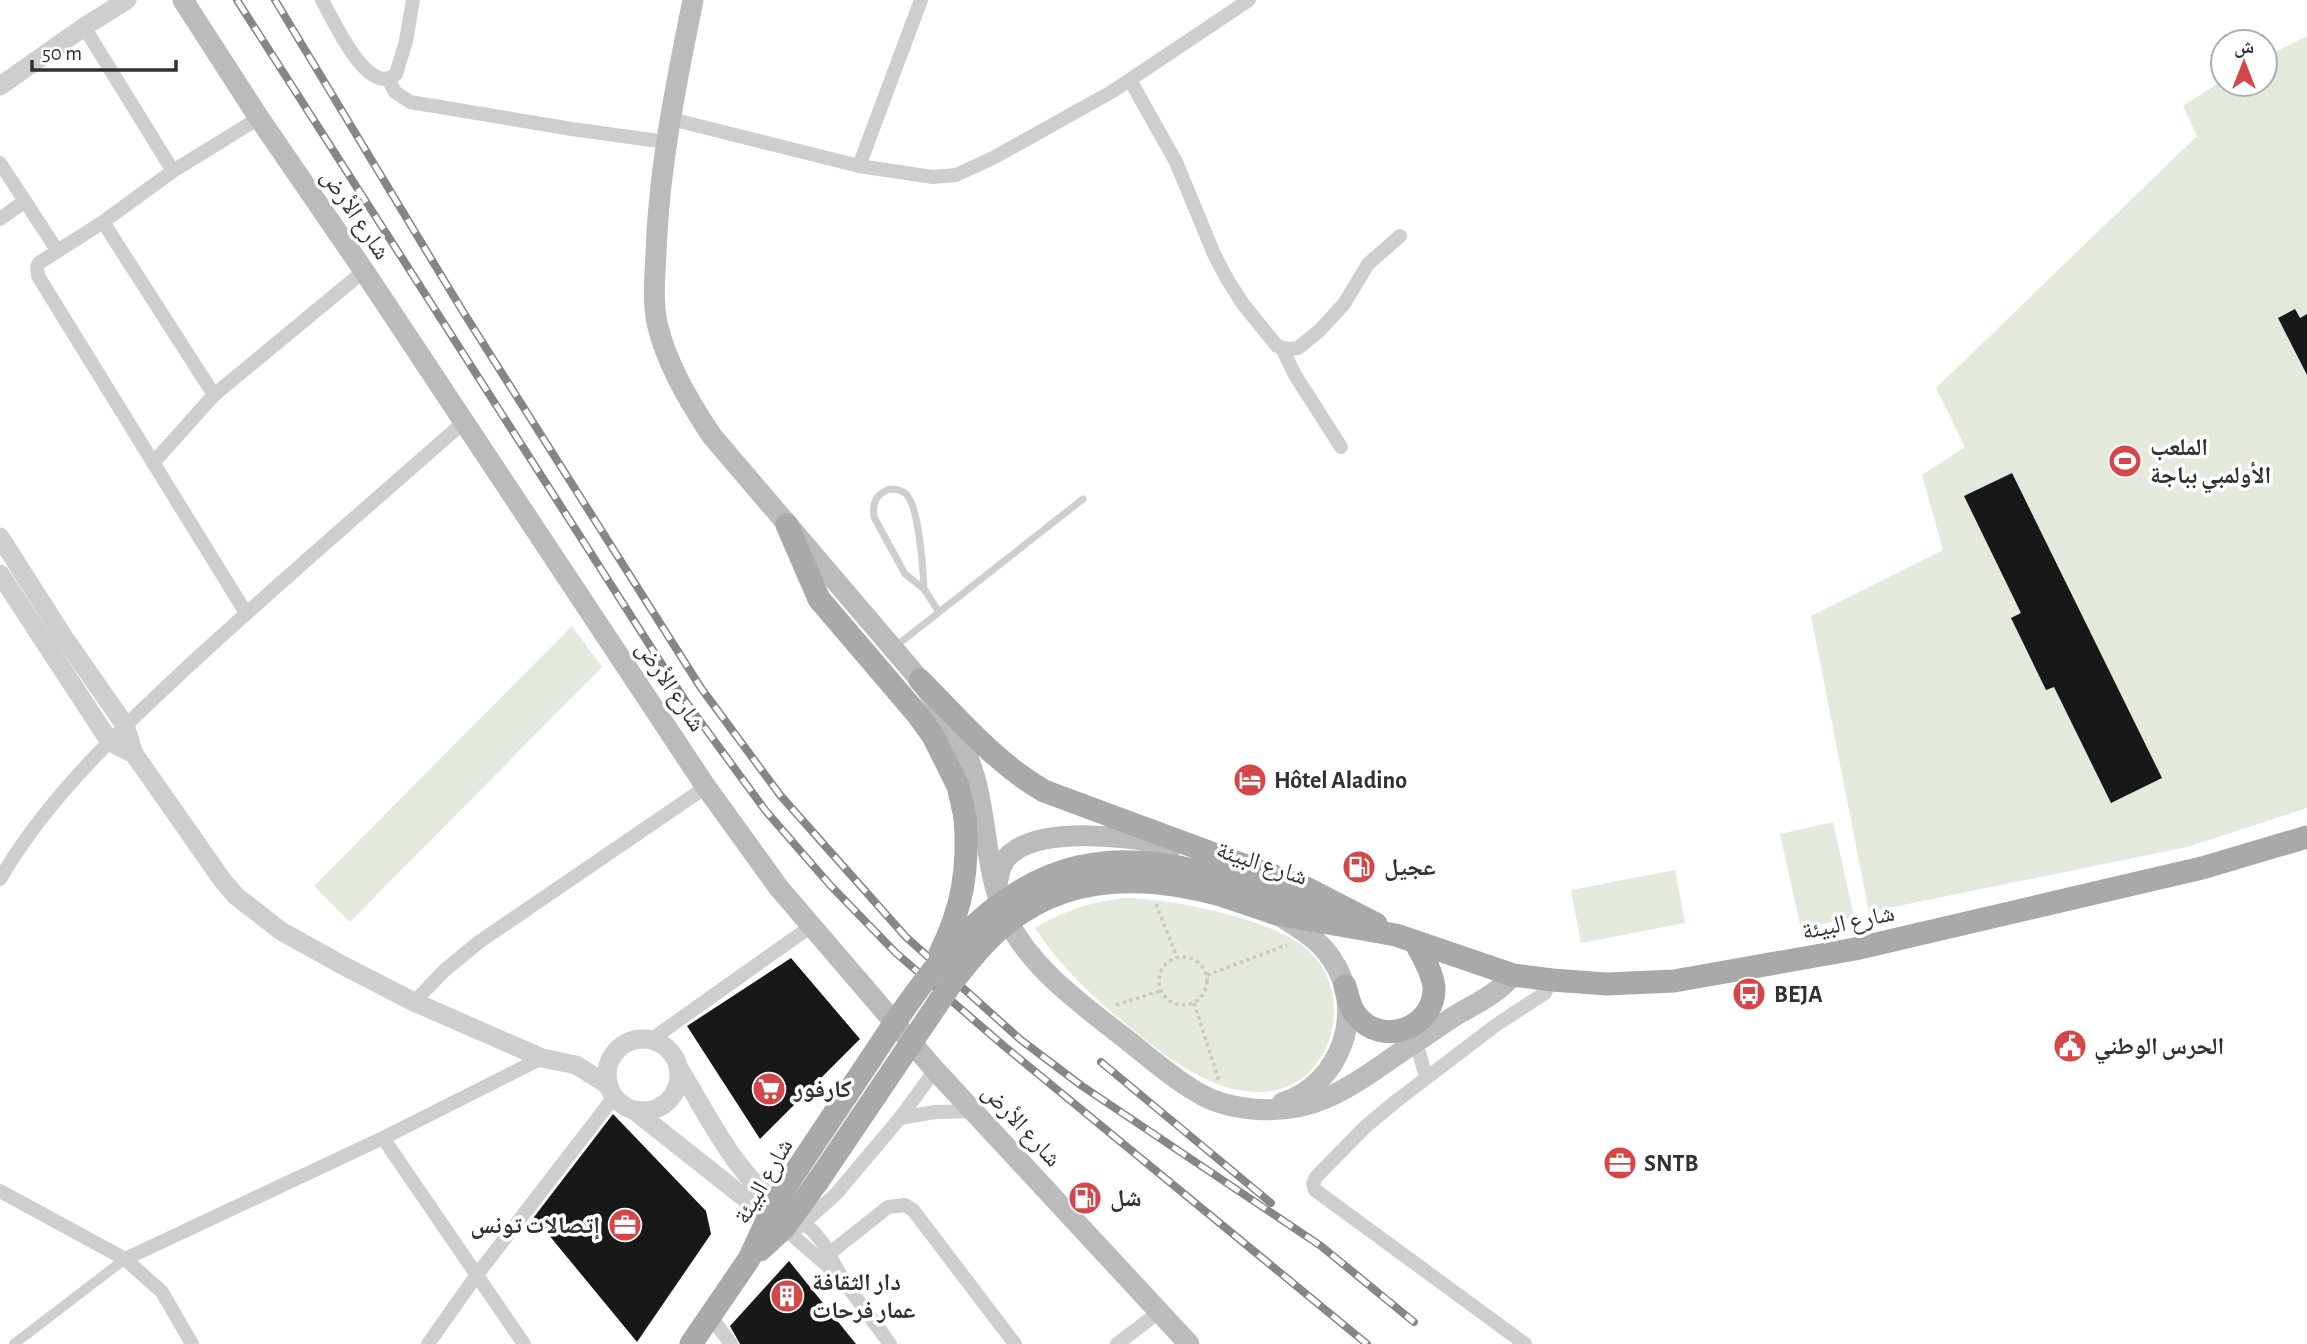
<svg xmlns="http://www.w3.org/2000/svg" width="2307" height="1344" font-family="'Alegreya Sans','Noto Naskh Arabic',sans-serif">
<rect width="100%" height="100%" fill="#fff"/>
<g fill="#e3e9dd">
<path d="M 2307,36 L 2307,808 L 2187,847 L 1869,912 L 1811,616 L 1943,550 L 1922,475 L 1965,447 L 1936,388 L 2197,136 L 2183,106 L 2223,80 L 2223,84 L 2265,84 L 2265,57 Z"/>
<path d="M 572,626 L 602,667 L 350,922 L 314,886 Z"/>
<path d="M 1833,822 L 1854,917 L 1801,929 L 1780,834 Z"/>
<path d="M 1675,870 L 1685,923 L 1581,943 L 1571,890 Z"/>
<path d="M 1126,898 C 1173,899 1278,919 1311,953 C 1359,1001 1328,1096 1255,1092 C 1211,1090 1172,1061 1138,1034 C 1100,1003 1062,970 1035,928 C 1066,910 1090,902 1126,898 Z"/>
</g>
<g fill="#181818">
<path d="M 2295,309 L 2300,318 L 2307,314 L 2307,375 L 2278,318 Z"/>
<path d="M 2012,473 L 2162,778 L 2111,803 L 2054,687 L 2046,690 L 2011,618 L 2021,613 L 1964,496 Z"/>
<path d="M 791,958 L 860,1039 L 760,1139 L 687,1026 Z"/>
<path d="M 613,1114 L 706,1211 L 711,1234 L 637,1342 L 534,1217 Z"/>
<path d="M 789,1261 L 856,1344 L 740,1344 L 730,1326 Z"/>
</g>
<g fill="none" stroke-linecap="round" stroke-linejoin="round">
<g stroke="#c8c8c8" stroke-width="3.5" stroke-dasharray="3.5 3.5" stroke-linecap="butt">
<path d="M 1156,904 L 1177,957"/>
<circle cx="1183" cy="981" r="24"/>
<path d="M 1207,975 L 1287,945"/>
<path d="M 1194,1003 L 1219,1081"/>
<path d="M 1116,1005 L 1160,991"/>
</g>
<g stroke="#cecece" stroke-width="7">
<path d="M 890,489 C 896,489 902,490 906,494 C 919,506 923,570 924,589 L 905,574 L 874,517 C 872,502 876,494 890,489 Z"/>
<path d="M 924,589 L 939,612"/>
<path d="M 896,646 L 1083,499"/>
</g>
<path stroke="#cecece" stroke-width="10" d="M 14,1344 L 125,1259"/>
<g stroke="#cecece" stroke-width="14">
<path d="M 322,0 C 333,19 368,99 396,74 L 406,41 L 413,0"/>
<path d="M 84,27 L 173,171"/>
<path d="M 388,79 L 395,92 L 410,102 L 572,129 L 666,142"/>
<path d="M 1130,80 L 1176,162 L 1214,254 L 1227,279 L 1243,304 L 1277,346 L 1287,349 L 1298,348 L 1319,331 L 1344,304 L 1368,264 L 1400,236"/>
<path d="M 671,119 L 859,166 L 933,177 L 956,175 L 993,158 L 1113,91 L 1249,0"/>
<path d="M 0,163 L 57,250"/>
<path d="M 859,166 L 921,0"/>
<path d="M 0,219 L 25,201"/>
<path d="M 103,222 L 214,395"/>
<path d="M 1282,348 L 1295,375 L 1341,447"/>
<path d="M 153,463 L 214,395 L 364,271"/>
<path d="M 246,613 L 38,276 L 37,267 L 39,263 L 103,222 L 173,171 L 259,118"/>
<path d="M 0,879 C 49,795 123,727 193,662 C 282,580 373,502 464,422"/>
<path d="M 414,1002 L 445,970 L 479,942 L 706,787"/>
<path d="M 1414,1035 L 1426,1077"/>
<path d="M 652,1039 L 810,927"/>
<path d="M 900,1118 L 935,1112 L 975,1111"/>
<path d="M 383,1138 L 524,1344"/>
<path d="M 0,1191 L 125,1259 L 162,1292 L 192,1344"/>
<path d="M 797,1218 L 812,1230 L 823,1243 L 843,1280 L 890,1344"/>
<path d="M 785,1229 L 838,1275"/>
<path d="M 791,1234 L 836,1194 L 900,1118 L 935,1070"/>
<path d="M 830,1253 L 888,1207 L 905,1205 L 913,1210 L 1015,1344"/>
<path d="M 125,1259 L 383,1138 L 542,1058"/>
<path d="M 711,1317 L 731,1344"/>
<path d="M 428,1344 L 476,1276 L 614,1097"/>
<path d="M 1117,1344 L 1159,1312"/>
<path d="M 1525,1344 L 1315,1190 L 1313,1184 L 1316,1177 L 1365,1127 L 1395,1102 L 1496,1025 L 1545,993 L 1552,980"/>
</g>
<g stroke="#cecece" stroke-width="19">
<path d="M 0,86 L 84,27 L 127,0"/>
<path d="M 0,537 L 65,639 L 125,725 L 134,754 L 223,881 L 236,896 L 281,931 L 344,966 L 414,1002 L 542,1058 L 576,1065 L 608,1085"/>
<path d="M 0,574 L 110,742 L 134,754"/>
<circle cx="643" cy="1075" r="36"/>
<path d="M 680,1070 C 711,1120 736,1177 786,1210"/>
<path d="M 635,1111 L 779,1225"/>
</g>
<g stroke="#bbb" stroke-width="21">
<path d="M 183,0 L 259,118 L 364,271 L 706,787 L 779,888 L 935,1070 L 1189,1344"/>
<path d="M 693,0 C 676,84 659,167 656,253 C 655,277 652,303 658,327 C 667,364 691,405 712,436 L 920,680 C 943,713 968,746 977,786 C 987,828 987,875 1005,915 C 1027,963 1072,997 1113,1029 C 1140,1049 1172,1079 1202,1095 C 1218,1104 1234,1107 1252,1109 C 1321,1116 1360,1079 1414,1043 C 1429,1034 1443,1023 1458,1014 C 1479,1002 1498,993 1513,975"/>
<path d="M 997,885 C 999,872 1001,860 1013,852 C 1047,826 1133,837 1173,846"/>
<path d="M 1277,914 C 1297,927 1318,938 1331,958 C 1367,1009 1342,1084 1282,1103"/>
</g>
<g stroke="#a9a9a9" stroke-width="23">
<path d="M 787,525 L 819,599 L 918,715 L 933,736 L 958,786 L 965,817"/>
<path d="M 920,680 C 959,720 996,763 1044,791 L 1306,888 L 1376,924"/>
<path d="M 1230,880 L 1324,909"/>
<path d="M 1224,896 L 1277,914 L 1396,935 L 1513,975 L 1552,980 L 1607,984 L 1674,981 L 1855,949 L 2202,868 L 2307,837"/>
<path d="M 1345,986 C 1348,996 1350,1009 1357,1016 C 1382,1048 1436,1027 1434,987 C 1432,971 1422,955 1415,942"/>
<path d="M 760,1250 L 784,1228 L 818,1181"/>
<path d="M 691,1344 L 749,1259 L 775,1203 L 798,1168"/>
</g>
<defs>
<g id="rail">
<path d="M 237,0 L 686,702 L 765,810 L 830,885 L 896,953 L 1004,1046 L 1367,1344"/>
<path d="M 275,0 L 462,310 L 701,688 L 780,795 L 906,937 L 1021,1040 L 1082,1086 L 1321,1246 L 1414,1322"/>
<path d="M 1101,1062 L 1271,1203"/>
</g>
</defs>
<use href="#rail" stroke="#868686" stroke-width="8"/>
<use href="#rail" stroke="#fff" stroke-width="5" stroke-dasharray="16" stroke-linecap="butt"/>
<g stroke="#a9a9a9" stroke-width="23">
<path d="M 940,953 C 963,908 969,866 965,817"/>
<path d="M 798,1168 C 823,1131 847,1094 872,1057 C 923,979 982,890 1078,867 C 1129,855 1182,865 1230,880"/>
<path d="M 818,1181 L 953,981 C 968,963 982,944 1000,929 C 1064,872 1147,874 1224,896"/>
</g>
</g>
<defs>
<symbol id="stadium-disc" viewBox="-11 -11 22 22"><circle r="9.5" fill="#d44647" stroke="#fff"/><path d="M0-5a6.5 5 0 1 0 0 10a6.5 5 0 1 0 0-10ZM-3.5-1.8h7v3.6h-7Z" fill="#fff"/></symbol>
<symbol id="hotel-disc" viewBox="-11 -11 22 22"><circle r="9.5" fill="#d44647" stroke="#fff"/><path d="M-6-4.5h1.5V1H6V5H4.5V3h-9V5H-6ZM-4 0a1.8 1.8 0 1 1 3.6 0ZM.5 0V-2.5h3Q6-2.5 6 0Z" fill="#fff"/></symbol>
<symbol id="fuel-disc" viewBox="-11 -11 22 22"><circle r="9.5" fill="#d44647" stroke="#fff"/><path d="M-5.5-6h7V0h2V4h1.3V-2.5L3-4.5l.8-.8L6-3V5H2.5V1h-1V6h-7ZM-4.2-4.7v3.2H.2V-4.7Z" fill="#fff"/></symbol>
<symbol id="bus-disc" viewBox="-11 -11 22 22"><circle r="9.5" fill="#d44647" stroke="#fff"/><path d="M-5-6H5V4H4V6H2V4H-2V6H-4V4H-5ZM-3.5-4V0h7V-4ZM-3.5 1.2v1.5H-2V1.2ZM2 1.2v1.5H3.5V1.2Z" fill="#fff"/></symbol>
<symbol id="civic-disc" viewBox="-11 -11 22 22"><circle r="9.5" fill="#d44647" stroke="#fff"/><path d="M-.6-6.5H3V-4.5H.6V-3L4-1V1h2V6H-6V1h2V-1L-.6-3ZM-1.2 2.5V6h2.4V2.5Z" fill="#fff"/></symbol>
<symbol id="supermarket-disc" viewBox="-11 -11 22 22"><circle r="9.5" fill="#d44647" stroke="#fff"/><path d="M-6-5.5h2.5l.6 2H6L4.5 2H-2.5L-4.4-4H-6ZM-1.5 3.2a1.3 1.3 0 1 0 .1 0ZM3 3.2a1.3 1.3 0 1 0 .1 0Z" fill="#fff"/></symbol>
<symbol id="office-disc" viewBox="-11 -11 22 22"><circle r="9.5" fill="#d44647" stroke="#fff"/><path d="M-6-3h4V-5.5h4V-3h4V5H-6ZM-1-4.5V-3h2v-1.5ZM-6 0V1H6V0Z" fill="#fff"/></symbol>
<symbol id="building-disc" viewBox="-11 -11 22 22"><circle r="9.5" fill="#d44647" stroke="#fff"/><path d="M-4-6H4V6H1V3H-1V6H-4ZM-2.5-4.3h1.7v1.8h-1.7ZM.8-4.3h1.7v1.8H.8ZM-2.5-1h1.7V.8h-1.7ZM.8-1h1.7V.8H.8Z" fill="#fff"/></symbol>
</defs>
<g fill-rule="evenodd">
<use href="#stadium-disc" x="2106" y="442" width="38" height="38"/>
<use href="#hotel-disc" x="1231" y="761" width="38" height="38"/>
<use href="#fuel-disc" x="1340" y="848" width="38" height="38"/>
<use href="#bus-disc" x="1730" y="975" width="38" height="38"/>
<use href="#civic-disc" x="2051" y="1027" width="38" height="38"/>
<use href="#supermarket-disc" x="750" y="1070" width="38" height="38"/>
<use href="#office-disc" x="1601" y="1144" width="38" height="38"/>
<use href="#fuel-disc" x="1066" y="1179" width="38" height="38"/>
<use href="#office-disc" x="606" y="1206" width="38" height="38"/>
<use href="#building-disc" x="768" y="1277" width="38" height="38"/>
</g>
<g text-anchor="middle" stroke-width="7" stroke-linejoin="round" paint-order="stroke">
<g font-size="24" fill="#313131" stroke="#fff">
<text transform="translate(356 214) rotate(56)" y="8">شارع الأرض</text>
<text transform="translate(671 686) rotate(56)" y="8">شارع الأرض</text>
<text transform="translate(1262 863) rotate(18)" y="8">شارع البيئة</text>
<text transform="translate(1848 922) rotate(-12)" y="8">شارع البيئة</text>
<text transform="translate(1022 1125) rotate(47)" y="8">شارع الأرض</text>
<text transform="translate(763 1181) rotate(-60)" y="8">شارع البيئة</text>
</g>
<g font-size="24" font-weight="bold" fill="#313131" stroke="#fff" text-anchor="start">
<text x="2150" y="455">الملعب<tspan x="2150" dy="28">الأولمبي بباجة</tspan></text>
<text x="1274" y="788">Hôtel Aladino</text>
<text x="1384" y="875">عجيل</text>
<text x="1774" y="1002">BEJA</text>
<text x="2094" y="1054">الحرس الوطني</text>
<text x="794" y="1097">كارفور</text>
<text x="1644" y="1171">SNTB</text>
<text x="1110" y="1206">شل</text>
<text x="600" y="1233" text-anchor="end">إتصالات تونس</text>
<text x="812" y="1290">دار الثقافة<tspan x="812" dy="28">عمار فرحات</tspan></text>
</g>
</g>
<g transform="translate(2244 63)"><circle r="33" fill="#ffffff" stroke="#adadad" stroke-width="2"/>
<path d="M0-5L12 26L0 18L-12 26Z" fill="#d44647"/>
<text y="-10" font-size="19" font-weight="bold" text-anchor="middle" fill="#313131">ش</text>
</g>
<path d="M32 60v10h144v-10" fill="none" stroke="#313131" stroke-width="3.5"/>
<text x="42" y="60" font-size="21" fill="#313131" stroke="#ffffff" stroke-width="5" paint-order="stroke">50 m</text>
</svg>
